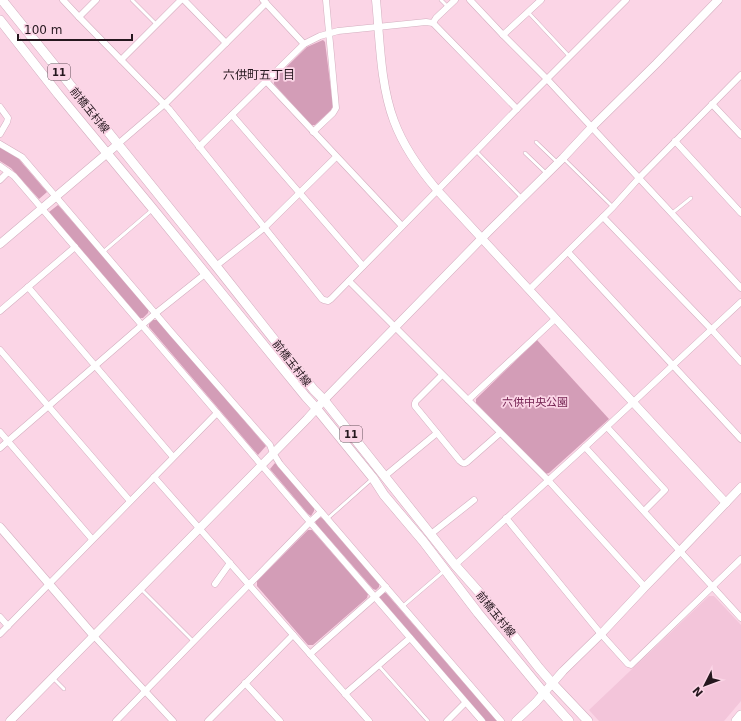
<svg xmlns="http://www.w3.org/2000/svg" width="741" height="721" font-family="'DejaVu Sans','Noto Sans JP',sans-serif">
<rect width="100%" height="100%" fill="#fbd5e6"/>
<path fill="#f3c5da" d="M 709,596 L 714,596 L 741,625 L 741,701 L 724,721 L 599,721 L 589,710 Z"/>
<g fill="#d39db7">
<path d="M 323,40 L 325,42 L 333,106 L 331,110 L 315,125 L 311,125 L 274,84 L 274,79 L 307,47 Z"/>
<path d="M 0,147 L 17,157 L 47,192 L 39,199 L 11,168 L 0,161 Z"/>
<path d="M 58,205 L 149,309 L 148,313 L 143,318 L 140,318 L 49,212 Z"/>
<path d="M 153,320 L 157,320 L 163,326 L 266,446 L 258,455 L 149,327 L 149,324 Z"/>
<path d="M 537,340 L 609,419 L 549,473 L 545,474 L 476,403 L 476,399 Z"/>
<path d="M 275,463 L 314,508 L 314,511 L 311,516 L 308,514 L 270,469 Z"/>
<path d="M 320,517 L 323,519 L 379,584 L 379,587 L 376,590 L 373,589 L 316,524 L 315,521 Z"/>
<path d="M 308,530 L 312,530 L 368,594 L 367,598 L 313,645 L 308,645 L 257,586 L 257,581 Z"/>
<path d="M 384,593 L 386,593 L 497,721 L 486,721 L 380,598 L 380,596 Z"/>
</g>
<g fill="none" stroke-linecap="round" stroke-linejoin="round">
<defs>
<g id="lane">
<path d="M 132,0 L 156,24"/>
<path d="M 441,0 L 448,7"/>
<path d="M 528,12 L 569,56"/>
<path d="M 536,142 L 558,163"/>
<path d="M 476,151 L 521,197"/>
<path d="M 525,153 L 547,174"/>
<path d="M 563,158 L 613,207"/>
<path d="M 671,214 L 691,198"/>
<path d="M 103,252 L 152,210"/>
<path d="M 327,519 L 372,479"/>
<path d="M 141,589 L 193,641"/>
<path d="M 403,606 L 444,571"/>
<path d="M 378,665 L 428,721"/>
<path d="M 53,678 L 64,689"/>
</g>
<g id="street">
<path d="M 63,0 L 79,17 L 169,109 L 322,299 L 324,300 L 328,301 L 331,299 L 517,109 L 626,0"/>
<path d="M 184,0 L 226,43"/>
<path d="M 263,0 L 304,44"/>
<path d="M 470,0 L 503,35 L 547,79 L 741,288"/>
<path d="M 79,17 L 96,0"/>
<path d="M 433,23 L 436,18 L 455,0"/>
<path d="M 503,35 L 541,0"/>
<path d="M 121,60 L 181,0"/>
<path d="M 266,81 L 402,226"/>
<path d="M 712,104 L 741,135"/>
<path d="M 0,107 L 8,118 L 7,122 L 0,134"/>
<path d="M 232,115 L 363,266"/>
<path d="M 313,132 L 333,113 L 336,108 L 326,0"/>
<path d="M 675,141 L 741,213"/>
<path d="M 0,144 L 22,157 L 172,333 L 270,445 L 273,453 L 280,464 L 501,721"/>
<path d="M 118,144 L 168,101 L 266,3"/>
<path d="M 199,147 L 304,44 L 320,36 L 338,31 L 426,22 L 433,23 L 517,109"/>
<path d="M 0,166 L 14,176 L 206,400 L 310,522 L 482,721"/>
<path d="M 0,180 L 8,172"/>
<path d="M 603,217 L 712,330 L 741,362"/>
<path d="M 568,252 L 741,439"/>
<path d="M 216,266 L 264,228 L 336,157"/>
<path d="M 349,281 L 548,480 L 645,587"/>
<path d="M 28,287 L 173,457"/>
<path d="M 529,290 L 613,207 L 639,178 L 741,75"/>
<path d="M 0,311 L 75,247"/>
<path d="M 0,350 L 130,501"/>
<path d="M 442,375 L 416,401 L 415,403 L 415,406 L 460,461 C 463,464 464,464 467,462 L 500,433"/>
<path d="M 468,400 L 555,319"/>
<path d="M 607,427 L 665,490 L 644,511"/>
<path d="M 0,432 L 92,539"/>
<path d="M 585,447 L 741,618"/>
<path d="M 0,448 L 156,313 L 205,274"/>
<path d="M 385,476 L 437,433"/>
<path d="M 154,477 L 369,721"/>
<path d="M 506,518 L 601,634 L 628,664 L 631,665 L 633,663 L 741,559"/>
<path d="M 431,534 L 474,500"/>
<path d="M 455,565 L 585,447 L 741,302"/>
<path d="M 215,584 L 230,563"/>
<path d="M 0,617 L 8,626"/>
<path d="M 0,634 L 217,413"/>
<path d="M 94,636 L 173,721"/>
<path d="M 310,654 L 386,587"/>
<path d="M 245,683 L 280,721"/>
<path d="M 345,694 L 410,638"/>
<path d="M 116,721 L 310,522 L 321,512"/>
<path d="M 208,721 L 293,635"/>
<path d="M 447,721 L 465,703"/>
</g>
<g id="secondary">
<path d="M 376,0 C 380,39 380,84 394,121 C 404,148 420,170 438,191 L 726,503"/>
<path d="M 0,244 L 118,144"/>
<path d="M 0,527 L 94,636"/>
<path d="M 10,721 L 307,419 L 324,400 L 489,231 L 563,158 L 591,128 L 656,64 L 718,0"/>
<path d="M 516,721 L 536,702 L 563,671 L 601,634 L 645,587 L 680,551 L 741,487"/>
</g>
<g id="primary">
<path d="M 2,0 L 216,266 L 314,390 L 324,400 L 455,565 L 486,600 L 539,668 L 552,683 L 588,721"/>
<path d="M 0,20 L 58,94 L 153,209 L 306,397 L 316,408 L 373,478 L 384,495 L 423,541 L 478,613 L 544,693 L 569,721"/>
<path d="M 736,721 L 741,715"/>
</g>
</defs>
<use href="#lane" stroke="#d3aebf" stroke-width="4"/>
<use href="#street" stroke="#d3aebf" stroke-width="7"/>
<use href="#secondary" stroke="#d3aebf" stroke-width="9"/>
<use href="#primary" stroke="#d3aebf" stroke-width="10"/>
<use href="#lane" stroke="#fff" stroke-width="3"/>
<use href="#street" stroke="#fff" stroke-width="6"/>
<use href="#secondary" stroke="#fff" stroke-width="8"/>
<use href="#primary" stroke="#fff" stroke-width="9"/>
</g>
<g text-anchor="middle" stroke-width="3.5" stroke-linejoin="round" paint-order="stroke">
<g fill="#fbd5e6" stroke="#65505a" stroke-width="1">
<rect x="48" y="64" width="22" height="16" rx="3"/>
<rect x="340" y="426" width="22" height="16" rx="3"/>
</g>
<g font-size="10" font-weight="bold" fill="#25171e">
<text x="59" y="76">11</text>
<text x="351" y="438">11</text>
</g>
<g font-size="11" fill="#25171e" stroke="#fbd5e6">
<text transform="translate(90 110) rotate(51)" y="4">前橋玉村線</text>
<text transform="translate(292 363) rotate(52)" y="4">前橋玉村線</text>
<text transform="translate(496 614) rotate(51)" y="4">前橋玉村線</text>
</g>
<g font-size="11" fill="#752453" stroke="#fbd5e6">
<text x="535" y="406">六供中央公園</text>
</g>
<g font-size="12" fill="#25171e" stroke="#fbd5e6">
<text x="259" y="79">六供町五丁目</text>
</g>
</g>
<g transform="translate(705 685) rotate(228)" stroke="#fbd5e6" stroke-width="3" paint-order="stroke">
<path d="M0-3L7 15L0 10L-7 15Z" fill="#25171e"/>
<text y="-6" font-size="11" font-weight="bold" text-anchor="middle" fill="#25171e">N</text>
</g>
<path d="M18 34v6h114v-6" fill="none" stroke="#25171e" stroke-width="2"/>
<text x="24" y="34" font-size="12" fill="#25171e" stroke="#fbd5e6" stroke-width="3" paint-order="stroke">100 m</text>
</svg>
